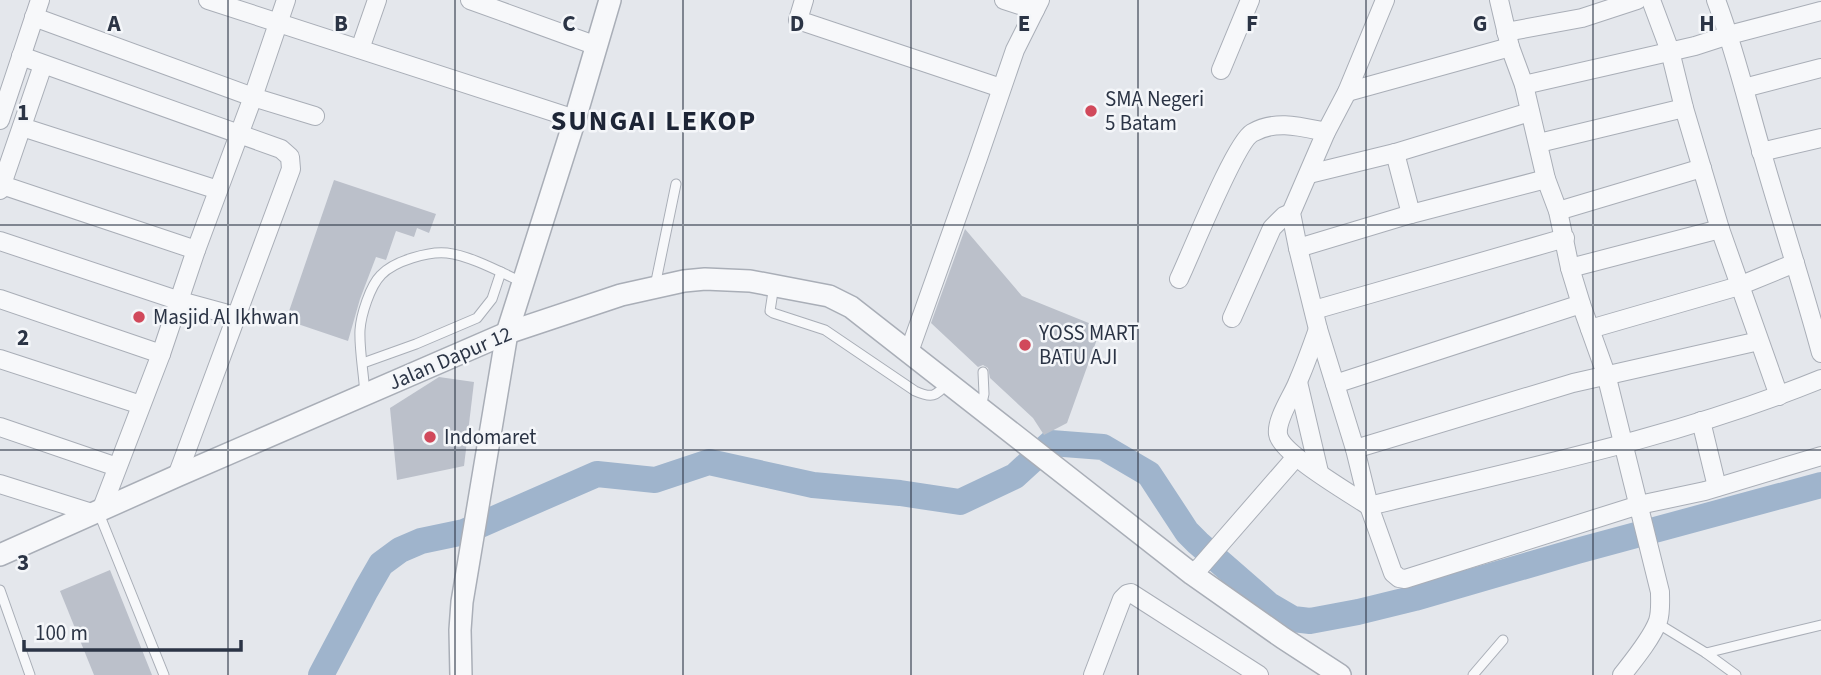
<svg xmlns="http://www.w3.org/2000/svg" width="1821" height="675" font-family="'Source Sans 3',sans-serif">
<rect width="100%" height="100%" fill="#e4e7ec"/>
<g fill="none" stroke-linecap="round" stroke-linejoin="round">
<path stroke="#9fb4cc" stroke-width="26" d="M 321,675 L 366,590 L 381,564 L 400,550 L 421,541 L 464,532 L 597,474 L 655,480 L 709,462 L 813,485 L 900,493 L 960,502 L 1015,476 L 1051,443 L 1103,447 L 1149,474 L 1187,532 L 1198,543 L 1269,605 L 1293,619 L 1310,621 L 1358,612 L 1415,598 L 1577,551 L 1821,485"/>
</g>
<g fill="#bbc0ca">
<path d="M 334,180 L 436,214 L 429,233 L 417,228 L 414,237 L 396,231 L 386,260 L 376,257 L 360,299 L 348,341 L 286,320 Z"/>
<path d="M 965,229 L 1022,296 L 1101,328 L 1067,423 L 1044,435 L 1033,418 L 990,378 L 988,368 L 983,365 L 978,367 L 931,323 Z"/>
<path d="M 439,377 L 474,382 L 464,466 L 397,480 L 390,408 Z"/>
<path d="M 110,570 L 152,675 L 94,675 L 60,591 Z"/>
</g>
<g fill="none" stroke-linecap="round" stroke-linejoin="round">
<defs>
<g id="service">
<path d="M 774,285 L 770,311 L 773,313 L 825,330 L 915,391 C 933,399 935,396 948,383"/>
<path d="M 655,286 L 676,184"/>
<path d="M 363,363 L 416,344 L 477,318 L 492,299 L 501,272"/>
<path d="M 365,395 C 364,375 359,349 360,330 C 361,315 370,286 381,275 C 394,261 429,251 447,253 C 471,256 500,272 522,282"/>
<path d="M 981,407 L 984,394 L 983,372"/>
<path d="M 98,511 L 164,675"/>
<path d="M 0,590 L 30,675"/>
<path d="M 1657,623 L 1706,653 L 1821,625"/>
<path d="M 1706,653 L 1736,675"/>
<path d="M 1473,675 L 1503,640"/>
</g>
<g id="minor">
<path d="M 208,0 L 575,119"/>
<path d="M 470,0 L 597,46"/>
<path d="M 804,0 L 798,20 L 1001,88"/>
<path d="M 1004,0 L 1035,10"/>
<path d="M 1385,0 L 1347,92 L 1326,132 L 1291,213 L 1298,248 L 1318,329 L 1355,449 L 1369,506 L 1393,573 L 1399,578 L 1405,579 L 1639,505 L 1705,491 L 1821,456"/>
<path d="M 1499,0 L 1510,47 L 1524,85 L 1546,179 L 1558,211 L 1570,268 L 1581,304 L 1606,374 L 1660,592 C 1660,602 1661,612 1658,621 C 1652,638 1633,661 1622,675"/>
<path d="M 1651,0 L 1670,51 L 1684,108 L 1720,229 L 1779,396"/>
<path d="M 1716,0 C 1735,50 1747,102 1762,153 C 1781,220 1803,286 1821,353"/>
<path d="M 34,17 L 253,97 L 315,116"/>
<path d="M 1506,32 L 1582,18 L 1637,0"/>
<path d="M 360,49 L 377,0"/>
<path d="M 21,56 L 281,149 L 290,157 L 291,169 L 177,476"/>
<path d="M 1221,70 L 1250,0"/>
<path d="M 1524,85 L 1695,46 L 1729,35 L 1821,11"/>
<path d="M 1744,88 L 1821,68"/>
<path d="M 1347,92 L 1510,47"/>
<path d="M 0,120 L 40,0"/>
<path d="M 22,127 L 218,190"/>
<path d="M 1539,143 L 1684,108"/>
<path d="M 1761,152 L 1821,138"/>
<path d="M 1395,153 L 1411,214"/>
<path d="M 1309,174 L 1395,153 L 1530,112"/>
<path d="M 2,185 L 196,250"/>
<path d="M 0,190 L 43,65"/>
<path d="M 1558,211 L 1702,168"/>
<path d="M 0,241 L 180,301 L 235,316"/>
<path d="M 1298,248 L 1411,214 L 1546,179"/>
<path d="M 1570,268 L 1720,229"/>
<path d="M 1179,279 C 1191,254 1235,143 1252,133 C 1276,119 1302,127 1326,132"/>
<path d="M 0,299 L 161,354"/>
<path d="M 1314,310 L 1565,238"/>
<path d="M 1232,318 L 1272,228 L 1284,216 L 1291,213"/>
<path d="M 1318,329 C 1312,346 1306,363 1299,379 C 1294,394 1276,418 1278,434 C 1280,453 1351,494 1369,506 C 1521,469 1676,438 1821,379"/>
<path d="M 1590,329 L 1739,286 L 1795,263"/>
<path d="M 909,352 L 978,158 L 1015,50 L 1040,0"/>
<path d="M 0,359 L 141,405"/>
<path d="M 1298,382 L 1319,472"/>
<path d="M 1335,384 L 1581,304"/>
<path d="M 1701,421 L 1717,487"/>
<path d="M 0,427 L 117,467"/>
<path d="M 1355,449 L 1573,383 L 1759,341"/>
<path d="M 0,484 L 92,513"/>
<path d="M 102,508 L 161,354 L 196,250 L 253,97 L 286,0"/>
<path d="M 1192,574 L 1201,566 L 1296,457"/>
<path d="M 1093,675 L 1122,599 L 1127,594 L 1131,593 L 1259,675"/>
</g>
<g id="tertiary">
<path d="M 0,555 L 177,476 L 507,333 L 621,295 L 684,281 L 705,279 L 750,281 L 829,296 L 851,307 L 1192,574 L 1283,638 L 1340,675"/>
<path d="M 461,675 L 460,630 L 462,602 L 507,333 L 575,119 L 610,0"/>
</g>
</defs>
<use href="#service" stroke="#a9aeb7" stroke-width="11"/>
<use href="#minor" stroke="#a9aeb7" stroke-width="20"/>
<use href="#tertiary" stroke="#a9aeb7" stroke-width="24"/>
<use href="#service" stroke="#f7f8fa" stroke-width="9"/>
<use href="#minor" stroke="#f7f8fa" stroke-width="18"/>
<use href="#tertiary" stroke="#f7f8fa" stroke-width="21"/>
</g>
<path fill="none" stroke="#2b3445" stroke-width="2" stroke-opacity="0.55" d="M 228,0 L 228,675M 455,0 L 455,675M 683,0 L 683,675M 911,0 L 911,675M 1138,0 L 1138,675M 1366,0 L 1366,675M 1593,0 L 1593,675M 0,225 L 1821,225M 0,450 L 1821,450"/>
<g fill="#d1495b" stroke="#f4f6f9" stroke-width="2.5">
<circle cx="1091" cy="111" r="7"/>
<circle cx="139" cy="317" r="7"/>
<circle cx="1025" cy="345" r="7"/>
<circle cx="430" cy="437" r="7"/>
</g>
<g text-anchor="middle" stroke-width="5" stroke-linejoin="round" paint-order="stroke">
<g font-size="21" fill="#2b3445" stroke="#f4f6f9" text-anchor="start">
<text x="1105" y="106">SMA Negeri<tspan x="1105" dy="24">5 Batam</tspan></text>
<text x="153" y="324">Masjid Al Ikhwan</text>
<text x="1039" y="340">YOSS MART<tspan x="1039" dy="24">BATU AJI</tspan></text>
<text x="444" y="444">Indomaret</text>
</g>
<g font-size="21" fill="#2b3445" stroke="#f4f6f9">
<text transform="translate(450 358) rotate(-23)" y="7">Jalan Dapur 12</text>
</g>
<g font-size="28" font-weight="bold" letter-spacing="2" fill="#1d2536" stroke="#f4f6f9">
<text x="654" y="130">SUNGAI LEKOP</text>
</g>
</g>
<g font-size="23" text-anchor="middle" font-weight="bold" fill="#2b3445" stroke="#f4f6f9" stroke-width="5" stroke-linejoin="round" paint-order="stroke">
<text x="114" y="31">A</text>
<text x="341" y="31">B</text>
<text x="569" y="31">C</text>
<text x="797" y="31">D</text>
<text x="1024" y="31">E</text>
<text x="1252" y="31">F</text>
<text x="1480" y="31">G</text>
<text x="1707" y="31">H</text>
<text x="23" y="120">1</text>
<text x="23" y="345">2</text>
<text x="23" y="570">3</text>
</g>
<path d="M24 640v10h217v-10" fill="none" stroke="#2b3445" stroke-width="3.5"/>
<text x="35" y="640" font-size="21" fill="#2b3445" stroke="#f4f6f9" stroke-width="5" paint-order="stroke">100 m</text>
</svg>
